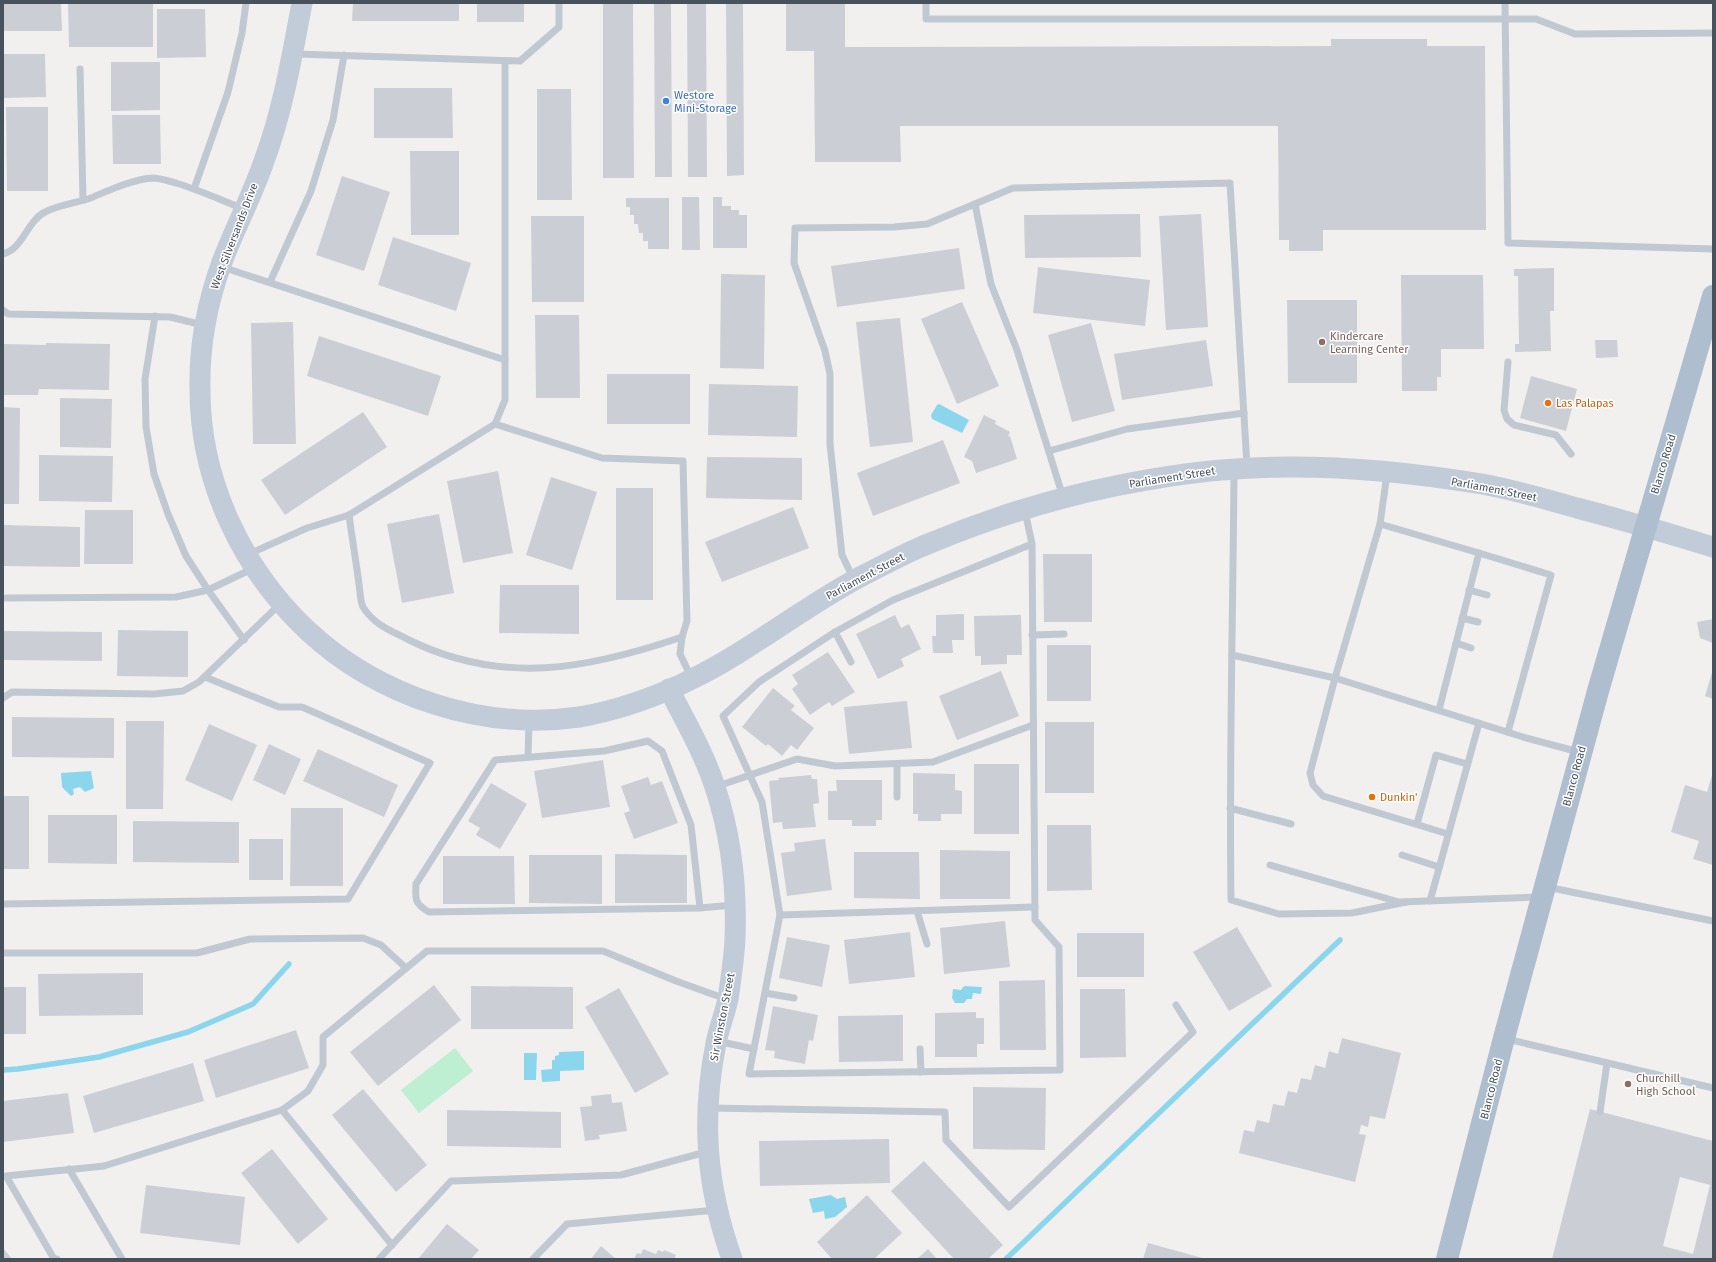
<svg xmlns="http://www.w3.org/2000/svg" width="1716" height="1262" font-family="'Fira Sans',sans-serif">
<rect width="100%" height="100%" fill="#f2f0ef"/>
<path fill="#beefd2" d="M 455,1048 L 473,1071 L 419,1113 L 401,1090 Z"/>
<g fill="#8bd6ec">
<path d="M 939,404 L 969,420 L 962,433 L 932,419 L 931,415 L 937,405 Z"/>
<path d="M 91,771 L 94,788 L 85,792 L 80,787 L 73,789 L 74,794 L 71,796 L 62,787 L 61,773 Z"/>
<path d="M 964,986 L 982,987 L 981,994 L 973,993 L 972,999 L 967,999 L 964,1003 L 955,1003 L 952,998 L 953,989 L 961,990 Z"/>
<path d="M 584,1051 L 584,1070 L 560,1071 L 560,1081 L 542,1082 L 541,1070 L 552,1069 L 552,1060 L 555,1060 L 555,1056 L 559,1055 L 559,1052 Z"/>
<path d="M 524,1053 L 537,1053 L 536,1080 L 524,1080 Z"/>
<path d="M 831,1195 L 837,1199 L 845,1197 L 847,1207 L 835,1217 L 825,1219 L 824,1211 L 813,1213 L 809,1199 Z"/>
</g>
<g fill="none" stroke-linecap="round" stroke-linejoin="round">
<g stroke="#8bd6ec" stroke-width="5.5">
<path d="M 3,1070 L 18,1069 L 99,1057 L 188,1032 L 253,1004 L 289,964"/>
<path d="M 1006,1259 L 1340,940"/>
</g>
</g>
<g fill="#cbced5" fill-rule="evenodd">
<path d="M 3,3 L 61,3 L 62,31 L 3,31 Z"/>
<path d="M 68,3 L 153,3 L 153,47 L 69,47 Z"/>
<path d="M 353,3 L 459,3 L 459,21 L 352,21 Z"/>
<rect x="477" y="3" width="47" height="19"/>
<path d="M 603,3 L 633,3 L 634,178 L 603,178 Z"/>
<path d="M 654,3 L 671,3 L 672,177 L 655,177 Z"/>
<path d="M 687,3 L 706,3 L 707,177 L 688,177 Z"/>
<path d="M 726,3 L 743,3 L 744,175 L 727,176 Z"/>
<path d="M 786,3 L 845,3 L 845,47 L 1331,46 L 1331,39 L 1427,39 L 1427,46 L 1485,46 L 1486,230 L 1323,230 L 1323,251 L 1289,251 L 1289,240 L 1279,240 L 1278,126 L 900,126 L 901,162 L 815,162 L 814,51 L 786,51 Z"/>
<path d="M 157,9 L 205,9 L 206,57 L 157,58 Z"/>
<path d="M 3,54 L 45,54 L 46,97 L 3,98 Z"/>
<path d="M 111,62 L 160,62 L 160,110 L 111,111 Z"/>
<path d="M 374,88 L 452,88 L 453,138 L 374,138 Z"/>
<path d="M 537,89 L 571,89 L 572,200 L 537,200 Z"/>
<path d="M 6,107 L 48,107 L 48,191 L 7,191 Z"/>
<path d="M 112,115 L 160,115 L 161,164 L 113,164 Z"/>
<path d="M 410,151 L 459,151 L 459,235 L 411,235 Z"/>
<path d="M 342,176 L 390,192 L 364,271 L 316,255 Z"/>
<path d="M 682,197 L 699,197 L 700,250 L 682,250 Z"/>
<path d="M 713,197 L 722,197 L 722,206 L 731,206 L 731,210 L 739,210 L 739,215 L 747,215 L 747,248 L 713,248 Z"/>
<path d="M 626,198 L 669,198 L 669,249 L 648,249 L 648,241 L 643,241 L 643,233 L 639,233 L 638,224 L 634,224 L 634,215 L 630,215 L 630,207 L 626,207 Z"/>
<path d="M 1140,214 L 1141,257 L 1025,258 L 1024,215 Z"/>
<path d="M 1201,214 L 1208,327 L 1166,330 L 1159,216 Z"/>
<path d="M 531,216 L 584,216 L 584,302 L 532,302 Z"/>
<path d="M 393,237 L 471,263 L 456,311 L 378,285 Z"/>
<path d="M 959,248 L 965,289 L 837,307 L 831,266 Z"/>
<path d="M 1038,267 L 1150,280 L 1145,326 L 1033,313 Z"/>
<path d="M 1554,268 L 1554,311 L 1550,311 L 1551,351 L 1515,352 L 1515,344 L 1519,344 L 1518,276 L 1514,276 L 1514,269 Z"/>
<path d="M 721,274 L 765,275 L 764,369 L 720,368 Z"/>
<path d="M 1401,275 L 1483,275 L 1484,349 L 1441,349 L 1441,377 L 1437,377 L 1437,391 L 1402,391 Z"/>
<path d="M 1287,300 L 1357,300 L 1357,383 L 1288,383 Z"/>
<path d="M 962,302 L 999,386 L 957,404 L 921,319 Z"/>
<path d="M 535,315 L 579,315 L 580,398 L 536,398 Z"/>
<path d="M 900,318 L 913,442 L 870,447 L 856,322 Z"/>
<path d="M 293,322 L 296,444 L 253,444 L 251,323 Z"/>
<path d="M 1091,323 L 1115,411 L 1072,422 L 1048,335 Z"/>
<path d="M 319,336 L 441,376 L 428,416 L 307,376 Z"/>
<path d="M 1206,340 L 1213,386 L 1122,400 L 1114,354 Z"/>
<path d="M 1595,340 L 1617,340 L 1618,357 L 1596,358 Z"/>
<path d="M 46,343 L 110,344 L 109,390 L 39,389 L 38,395 L 3,395 L 3,344 L 46,345 Z"/>
<rect x="607" y="374" width="83" height="50"/>
<path d="M 1531,376 L 1577,389 L 1566,431 L 1520,418 Z"/>
<path d="M 709,384 L 798,386 L 797,437 L 708,435 Z"/>
<path d="M 60,398 L 112,399 L 111,448 L 60,447 Z"/>
<path d="M 3,407 L 20,408 L 19,504 L 3,504 Z"/>
<path d="M 363,412 L 387,447 L 285,515 L 261,480 Z"/>
<path d="M 984,415 L 996,421 L 995,424 L 1010,432 L 1008,437 L 1010,436 L 1017,459 L 976,473 L 972,461 L 964,457 Z"/>
<path d="M 943,440 L 960,483 L 873,516 L 857,473 Z"/>
<path d="M 39,455 L 113,456 L 112,502 L 39,501 Z"/>
<path d="M 707,457 L 802,458 L 802,500 L 706,498 Z"/>
<path d="M 498,471 L 513,553 L 463,563 L 447,481 Z"/>
<path d="M 551,477 L 597,492 L 572,570 L 526,555 Z"/>
<rect x="616" y="488" width="37" height="112"/>
<path d="M 793,507 L 809,548 L 722,582 L 705,542 Z"/>
<path d="M 85,510 L 133,510 L 133,564 L 84,564 Z"/>
<path d="M 439,514 L 454,593 L 402,603 L 387,524 Z"/>
<path d="M 3,525 L 80,527 L 80,567 L 3,566 Z"/>
<path d="M 1043,554 L 1092,554 L 1092,622 L 1044,622 Z"/>
<path d="M 500,585 L 579,585 L 579,634 L 499,633 Z"/>
<path d="M 964,614 L 964,640 L 952,640 L 953,653 L 933,653 L 932,636 L 936,636 L 936,615 Z"/>
<path d="M 895,615 L 901,628 L 909,624 L 921,649 L 901,659 L 904,666 L 878,679 L 856,634 Z"/>
<path d="M 1021,615 L 1022,655 L 1007,655 L 1007,664 L 981,665 L 981,656 L 975,656 L 974,616 Z"/>
<path d="M 1713,619 L 1713,643 L 1700,638 L 1697,622 Z"/>
<path d="M 118,630 L 188,631 L 188,677 L 117,676 Z"/>
<path d="M 3,631 L 102,632 L 102,661 L 3,660 Z"/>
<rect x="1047" y="645" width="44" height="56"/>
<path d="M 828,652 L 855,692 L 832,706 L 829,702 L 810,715 L 792,689 L 798,684 L 792,675 Z"/>
<path d="M 1713,669 L 1713,699 L 1705,696 Z"/>
<path d="M 1001,671 L 1019,716 L 957,740 L 939,696 Z"/>
<path d="M 773,688 L 795,706 L 791,710 L 814,728 L 797,750 L 791,745 L 782,756 L 768,744 L 766,746 L 742,727 Z"/>
<path d="M 907,701 L 912,748 L 849,754 L 844,707 Z"/>
<path d="M 12,717 L 114,718 L 114,758 L 12,757 Z"/>
<path d="M 126,721 L 164,721 L 163,809 L 126,809 Z"/>
<rect x="1045" y="722" width="49" height="71"/>
<path d="M 209,724 L 257,745 L 232,801 L 185,780 Z"/>
<path d="M 269,744 L 301,759 L 285,795 L 253,780 Z"/>
<path d="M 318,749 L 398,785 L 384,817 L 303,781 Z"/>
<path d="M 603,760 L 610,807 L 542,818 L 534,771 Z"/>
<rect x="974" y="764" width="45" height="70"/>
<path d="M 1713,772 L 1713,865 L 1693,859 L 1699,841 L 1671,832 L 1685,785 L 1707,792 Z"/>
<path d="M 913,773 L 955,774 L 955,790 L 962,791 L 962,814 L 941,814 L 941,821 L 918,821 L 918,814 L 913,814 Z"/>
<path d="M 811,775 L 812,779 L 817,779 L 819,803 L 813,804 L 816,827 L 783,829 L 782,822 L 773,823 L 769,781 L 779,780 L 778,778 Z"/>
<path d="M 648,777 L 651,785 L 662,781 L 678,823 L 634,839 L 624,813 L 630,811 L 621,786 Z"/>
<path d="M 836,780 L 882,780 L 882,820 L 876,820 L 876,826 L 852,826 L 852,820 L 828,820 L 828,791 L 837,791 Z"/>
<path d="M 491,783 L 527,804 L 500,849 L 476,835 L 480,828 L 468,821 Z"/>
<rect x="3" y="796" width="26" height="73"/>
<path d="M 291,808 L 343,808 L 343,886 L 290,886 Z"/>
<path d="M 48,815 L 117,815 L 117,864 L 48,863 Z"/>
<path d="M 133,821 L 239,822 L 239,863 L 133,862 Z"/>
<path d="M 1047,825 L 1091,825 L 1092,890 L 1047,891 Z"/>
<rect x="249" y="839" width="34" height="41"/>
<path d="M 825,839 L 832,890 L 787,896 L 781,853 L 795,851 L 794,843 Z"/>
<path d="M 940,850 L 1010,851 L 1010,899 L 940,899 Z"/>
<path d="M 854,852 L 919,852 L 920,899 L 854,898 Z"/>
<path d="M 615,854 L 687,855 L 687,903 L 615,903 Z"/>
<path d="M 529,855 L 602,855 L 602,904 L 529,903 Z"/>
<path d="M 443,856 L 514,856 L 515,904 L 443,904 Z"/>
<path d="M 1005,921 L 1010,967 L 944,974 L 940,928 Z"/>
<path d="M 1237,927 L 1272,986 L 1229,1011 L 1193,952 Z"/>
<path d="M 910,932 L 915,977 L 849,984 L 844,940 Z"/>
<rect x="1077" y="933" width="67" height="44"/>
<path d="M 787,937 L 830,945 L 822,987 L 779,978 Z"/>
<path d="M 143,973 L 143,1015 L 39,1016 L 38,974 Z"/>
<path d="M 1045,980 L 1046,1050 L 1000,1050 L 999,981 Z"/>
<path d="M 434,985 L 461,1020 L 378,1086 L 350,1052 Z"/>
<path d="M 471,986 L 573,987 L 573,1029 L 471,1029 Z"/>
<rect x="3" y="987" width="23" height="47"/>
<path d="M 619,988 L 669,1074 L 635,1093 L 585,1007 Z"/>
<path d="M 1080,989 L 1125,989 L 1126,1057 L 1080,1058 Z"/>
<path d="M 773,1006 L 818,1015 L 813,1041 L 809,1040 L 805,1064 L 774,1058 L 775,1051 L 765,1050 Z"/>
<path d="M 976,1012 L 976,1018 L 984,1018 L 984,1044 L 977,1044 L 977,1057 L 935,1057 L 935,1013 Z"/>
<path d="M 903,1015 L 903,1061 L 839,1062 L 838,1016 Z"/>
<path d="M 296,1030 L 309,1068 L 216,1098 L 204,1060 Z"/>
<path d="M 1342,1038 L 1401,1053 L 1385,1119 L 1370,1116 L 1368,1127 L 1361,1125 L 1359,1134 L 1366,1135 L 1355,1182 L 1239,1153 L 1244,1130 L 1254,1132 L 1257,1120 L 1269,1123 L 1273,1104 L 1284,1106 L 1288,1091 L 1297,1093 L 1301,1078 L 1311,1080 L 1315,1065 L 1325,1068 L 1329,1051 L 1338,1054 Z"/>
<path d="M 193,1063 L 204,1101 L 94,1133 L 83,1096 Z"/>
<path d="M 973,1087 L 1046,1088 L 1045,1150 L 973,1149 Z"/>
<path d="M 363,1089 L 427,1165 L 396,1192 L 332,1115 Z"/>
<path d="M 68,1093 L 74,1133 L 3,1142 L 3,1101 Z"/>
<path d="M 611,1094 L 612,1103 L 622,1102 L 627,1131 L 599,1135 L 600,1139 L 585,1141 L 580,1107 L 592,1106 L 591,1096 Z"/>
<path d="M 1590,1109 L 1713,1141 L 1713,1259 L 1552,1259 ZM 1680,1177 L 1710,1185 L 1693,1254 L 1663,1246 Z"/>
<path d="M 447,1110 L 561,1112 L 561,1148 L 447,1146 Z"/>
<path d="M 889,1139 L 890,1183 L 760,1186 L 759,1141 Z"/>
<path d="M 272,1149 L 328,1219 L 298,1244 L 241,1173 Z"/>
<path d="M 924,1161 L 1003,1245 L 988,1259 L 954,1259 L 891,1191 Z"/>
<path d="M 146,1185 L 245,1197 L 240,1245 L 140,1233 Z"/>
<path d="M 867,1195 L 902,1233 L 874,1259 L 832,1259 L 817,1242 Z"/>
<path d="M 447,1224 L 479,1250 L 471,1259 L 418,1259 Z"/>
<path d="M 1148,1243 L 1206,1259 L 1143,1259 Z"/>
<path d="M 601,1246 L 616,1259 L 591,1259 Z"/>
<path d="M 3,1248 L 12,1259 L 3,1259 Z"/>
<path d="M 643,1249 L 656,1254 L 658,1250 L 663,1252 L 664,1250 L 676,1255 L 674,1259 L 634,1259 L 637,1253 L 641,1254 Z"/>
<path d="M 928,1249 L 937,1259 L 917,1259 Z"/>
</g>
<g fill="none" stroke-linecap="round" stroke-linejoin="round">
<g stroke="#c0c9d1" stroke-width="7">
<path d="M 926,3 L 926,19 L 1536,19 L 1575,34 L 1713,33"/>
<path d="M 1505,3 L 1508,243 L 1713,249"/>
<path d="M 295,54 L 520,61 L 559,27 L 559,3"/>
<path d="M 80,69 L 83,200"/>
<path d="M 194,189 L 228,92 L 242,33 L 246,3"/>
<path d="M 975,204 L 991,284 L 1017,350 L 1063,497"/>
<path d="M 3,254 C 23,249 27,221 45,212 C 58,205 75,203 88,199 C 108,191 130,180 152,178 C 160,178 168,181 176,183 C 199,190 221,200 244,209"/>
<path d="M 222,267 L 505,360"/>
<path d="M 270,282 L 311,191 L 333,120 L 344,55"/>
<path d="M 3,310 L 8,314 L 170,317 L 203,325"/>
<path d="M 155,316 L 145,379 L 146,427 L 154,474 L 168,514 L 186,556 L 208,590 L 244,640"/>
<path d="M 1508,362 L 1504,410 L 1507,419 L 1514,425 L 1556,435 L 1571,454"/>
<path d="M 495,424 L 602,458 L 683,461 L 687,621 L 682,637 L 680,654 L 691,677"/>
<path d="M 1049,451 L 1127,429 L 1244,413"/>
<path d="M 1234,471 C 1233,614 1229,757 1231,900 L 1279,914 L 1352,913 L 1406,902"/>
<path d="M 1387,474 L 1380,524 L 1335,678 L 1523,737 L 1579,752"/>
<path d="M 1025,511 L 1032,544 L 1035,920 L 1059,947 L 1060,1070 L 749,1074 L 780,915 L 762,802 L 723,716 L 759,682 L 835,632 L 893,600 L 1032,544"/>
<path d="M 349,515 C 352,538 356,561 359,584 C 360,590 360,601 363,607 C 374,625 392,631 409,640 C 503,686 588,669 682,637"/>
<path d="M 1380,524 L 1479,553 L 1439,710"/>
<path d="M 1479,553 L 1551,575 L 1508,732"/>
<path d="M 249,554 L 307,528 L 349,515 L 495,424 L 505,400 L 505,61"/>
<path d="M 853,578 L 842,555 L 830,444 L 830,374 L 825,351 L 794,263 L 795,228 L 894,227 L 927,224 L 1013,188 L 1230,183 L 1247,466"/>
<path d="M 1469,590 L 1487,595"/>
<path d="M 6,598 L 176,597 L 208,590 L 254,568"/>
<path d="M 1462,618 L 1478,622"/>
<path d="M 835,632 L 851,662"/>
<path d="M 1032,635 L 1064,634"/>
<path d="M 1456,643 L 1471,648"/>
<path d="M 1232,655 L 1335,678 L 1310,773 L 1313,785 L 1323,796 L 1448,834"/>
<path d="M 3,698 L 12,692 L 154,694 L 183,691 L 199,682 L 280,604"/>
<path d="M 528,757 L 529,722"/>
<path d="M 897,764 L 897,797"/>
<path d="M 718,786 L 797,759 L 835,766 L 933,762 L 1033,725"/>
<path d="M 1230,808 L 1291,824"/>
<path d="M 1417,824 L 1436,755 L 1467,764"/>
<path d="M 1402,855 L 1439,867"/>
<path d="M 1270,865 L 1399,902 L 1540,897"/>
<path d="M 1547,887 L 1713,921"/>
<path d="M 1430,901 L 1479,723"/>
<path d="M 3,904 L 348,899 L 430,763 L 302,707 L 279,707 L 205,677"/>
<path d="M 700,908 L 691,825 L 662,751 L 648,741 L 604,751 L 495,760 L 416,884 C 415,900 415,904 429,912 L 700,908 L 733,905"/>
<path d="M 917,911 L 927,944"/>
<path d="M 780,915 L 1035,907"/>
<path d="M 3,953 L 197,953 L 250,939 L 363,938 L 381,945 L 406,968"/>
<path d="M 765,993 L 794,998"/>
<path d="M 1507,1039 L 1713,1088"/>
<path d="M 717,1041 L 754,1049"/>
<path d="M 920,1049 L 921,1072"/>
<path d="M 711,1108 L 945,1112 L 946,1140 L 1009,1207 L 1193,1032 L 1176,1005"/>
<path d="M 282,1110 L 392,1245"/>
<path d="M 1600,1112 L 1607,1063"/>
<path d="M 69,1169 L 122,1259"/>
<path d="M 57,1259 L 54,1259 L 6,1176 L 104,1166 L 282,1110 L 308,1091 L 323,1065 L 323,1037 L 427,951 L 603,951 L 676,981 L 726,999"/>
<path d="M 379,1259 L 451,1181 L 621,1175 L 706,1152"/>
<path d="M 533,1259 L 567,1224 L 716,1210"/>
</g>
<g stroke="#c2ccd8" stroke-width="21">
<path d="M 302,3 C 292,56 283,110 264,161 C 252,196 235,228 222,262 C 207,303 199,346 200,390 C 200,481 242,569 308,631 C 379,697 483,731 579,717 C 616,711 659,696 692,679 C 751,650 802,608 860,577 C 882,566 905,553 928,544 C 988,519 1051,499 1115,486 C 1150,479 1186,473 1222,470 C 1309,462 1397,470 1482,484 C 1514,490 1546,499 1577,508 C 1623,520 1668,533 1713,547"/>
<path d="M 669,689 C 685,721 704,753 715,787 C 732,838 737,886 735,939 C 734,959 731,979 728,999 C 725,1013 719,1028 716,1043 C 701,1119 706,1186 732,1259"/>
</g>
<path stroke="#afbece" stroke-width="22" d="M 1447,1259 L 1504,1038 L 1598,691 L 1713,296"/>
</g>
<circle fill="#3f7fe0" stroke="#fff" stroke-width="1.5" cx="666" cy="101" r="4"/>
<g fill="#8d6e63" stroke="#fff" stroke-width="1.5">
<circle cx="1322" cy="342" r="4"/>
<circle cx="1628" cy="1084" r="4"/>
</g>
<g fill="#e8710a" stroke="#fff" stroke-width="1.5">
<circle cx="1548" cy="403" r="4"/>
<circle cx="1372" cy="797" r="4"/>
</g>
<g text-anchor="middle" stroke-width="3" stroke-linejoin="round" paint-order="stroke">
<g font-size="11" fill="#366cbe" stroke="#fff" text-anchor="start">
<text x="674" y="99">Westore<tspan x="674" dy="13">Mini-Storage</tspan></text>
</g>
<g font-size="11" fill="#47525d" stroke="#fff">
<text transform="translate(234 236) rotate(-69)" y="4">West Silversands Drive</text>
<text transform="translate(1663 464) rotate(-73)" y="4">Blanco Road</text>
<text transform="translate(1172 477) rotate(-9)" y="4">Parliament Street</text>
<text transform="translate(1494 489) rotate(11)" y="4">Parliament Street</text>
<text transform="translate(865 576) rotate(-28)" y="4">Parliament Street</text>
<text transform="translate(1574 776) rotate(-75)" y="4">Blanco Road</text>
<text transform="translate(722 1017) rotate(-79)" y="4">Sir Winston Street</text>
<text transform="translate(1491 1089) rotate(-76)" y="4">Blanco Road</text>
</g>
<g font-size="11" fill="#785e54" stroke="#fff" text-anchor="start">
<text x="1330" y="340">Kindercare<tspan x="1330" dy="13">Learning Center</tspan></text>
<text x="1636" y="1082">Churchill<tspan x="1636" dy="13">High School</tspan></text>
</g>
<g font-size="11" fill="#c56008" stroke="#fff" text-anchor="start">
<text x="1556" y="407">Las Palapas</text>
<text x="1380" y="801">Dunkin'</text>
</g>
</g>
<rect width="1716" height="1262" fill="none" stroke="#47525d" stroke-width="8"/>
</svg>
